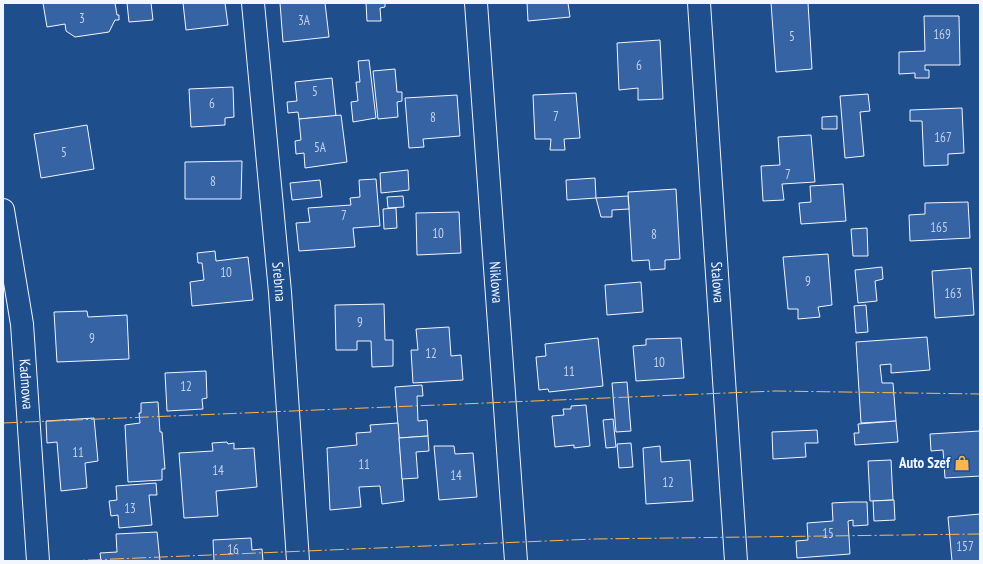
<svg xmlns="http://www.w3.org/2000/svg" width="983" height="564" font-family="'PT Sans Narrow',sans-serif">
<rect width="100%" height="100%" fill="#1f4e8c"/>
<g fill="#3563a3" stroke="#f2f6ff">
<path d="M 43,3 L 115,3 L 117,15 L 119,15 L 119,20 L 115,20 L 109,32 L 75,37 L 66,31 L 65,24 L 47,27 Z"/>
<path d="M 127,3 L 151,3 L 153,20 L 129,22 Z"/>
<path d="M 183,3 L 225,3 L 228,25 L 186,30 Z"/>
<path d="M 280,3 L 325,3 L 329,37 L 283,42 Z"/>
<path d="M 366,3 L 385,3 L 385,7 L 380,8 L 381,21 L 367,21 Z"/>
<path d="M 527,3 L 568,3 L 570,17 L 528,21 Z"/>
<path d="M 771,3 L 808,3 L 812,69 L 776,72 Z"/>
<path d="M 924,16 L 959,16 L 960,65 L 925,65 L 925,70 L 929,70 L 929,78 L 915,78 L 915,73 L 899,74 L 899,52 L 925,51 Z"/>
<path d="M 660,40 L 663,99 L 638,100 L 638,88 L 619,90 L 617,43 Z"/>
<path d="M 369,60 L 376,118 L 353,122 L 351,102 L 358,101 L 356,82 L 360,82 L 358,61 Z"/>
<path d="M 395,69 L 397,92 L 402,92 L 402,101 L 397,102 L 398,117 L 378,119 L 373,71 Z"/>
<path d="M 332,78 L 336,116 L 299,119 L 298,112 L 288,113 L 287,102 L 297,101 L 295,82 Z"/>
<path d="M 233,87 L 234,117 L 225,118 L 225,125 L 191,127 L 189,89 Z"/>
<path d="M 576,93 L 580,138 L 564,139 L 565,150 L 550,150 L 551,139 L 535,139 L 533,95 Z"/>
<path d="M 868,94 L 870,111 L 860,112 L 864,156 L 845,158 L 840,96 Z"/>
<path d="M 457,95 L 460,136 L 423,139 L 424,147 L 409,148 L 405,98 Z"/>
<path d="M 962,108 L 964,153 L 948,154 L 948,165 L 924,166 L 922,121 L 910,121 L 910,110 Z"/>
<path d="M 341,115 L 347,162 L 305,168 L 304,153 L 296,154 L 295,141 L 301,140 L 299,119 Z"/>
<path d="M 837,116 L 837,129 L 822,129 L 822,117 Z"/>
<path d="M 87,125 L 94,169 L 41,178 L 34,134 Z"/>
<path d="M 811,135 L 815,182 L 782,184 L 784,200 L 763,201 L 761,166 L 780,165 L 778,137 Z"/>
<path d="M 242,161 L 241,199 L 185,199 L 185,162 Z"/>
<path d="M 408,170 L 409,190 L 381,193 L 380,173 Z"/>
<path d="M 595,178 L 596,198 L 567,200 L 566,180 Z"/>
<path d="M 376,179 L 380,226 L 353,228 L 355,247 L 299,251 L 296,223 L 310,222 L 308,208 L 351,205 L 350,198 L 360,197 L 359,180 Z"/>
<path d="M 320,180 L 322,197 L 292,200 L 290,183 Z"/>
<path d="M 843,184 L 846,221 L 801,224 L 799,203 L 811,202 L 810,186 Z"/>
<path d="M 676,189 L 680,259 L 665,260 L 665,269 L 650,270 L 649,260 L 632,261 L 628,192 Z"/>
<path d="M 403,196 L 404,207 L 388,208 L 387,197 Z"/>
<path d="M 628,196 L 629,209 L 612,210 L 612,217 L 601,217 L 596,198 Z"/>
<path d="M 968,202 L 970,238 L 910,241 L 909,215 L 925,214 L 925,203 Z"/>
<path d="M 396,208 L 397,228 L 384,229 L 383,209 Z"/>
<path d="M 459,212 L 461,253 L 417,255 L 416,213 Z"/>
<path d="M 867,228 L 868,256 L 853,256 L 851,229 Z"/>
<path d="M 215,251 L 216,261 L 248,257 L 253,300 L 192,306 L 190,282 L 204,280 L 202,263 L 198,263 L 197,253 Z"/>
<path d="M 828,254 L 832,305 L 818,307 L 820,317 L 798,319 L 798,309 L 788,309 L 783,257 Z"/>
<path d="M 882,267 L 883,279 L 875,281 L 877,301 L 858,303 L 855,270 Z"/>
<path d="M 971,268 L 974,315 L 935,318 L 932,271 Z"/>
<path d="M 641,282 L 643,312 L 607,315 L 605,285 Z"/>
<path d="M 384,304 L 385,340 L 393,340 L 393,366 L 372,367 L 371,341 L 357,341 L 357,350 L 336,350 L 335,305 Z"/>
<path d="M 866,305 L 868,332 L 856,333 L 854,306 Z"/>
<path d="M 87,311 L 88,317 L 127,315 L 129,359 L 57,362 L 54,312 Z"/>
<path d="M 449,327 L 451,356 L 461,355 L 463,380 L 413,383 L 411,350 L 418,350 L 416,329 Z"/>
<path d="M 927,337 L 930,370 L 891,373 L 891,364 L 880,365 L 882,383 L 893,383 L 896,421 L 861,423 L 856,342 Z"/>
<path d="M 598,338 L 603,386 L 549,392 L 548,389 L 539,390 L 536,357 L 546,356 L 545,344 Z"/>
<path d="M 681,338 L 684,378 L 636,381 L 633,346 L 646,345 L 646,339 Z"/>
<path d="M 206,371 L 207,398 L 202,399 L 203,409 L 167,411 L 165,373 Z"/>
<path d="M 627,382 L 631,431 L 616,432 L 612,383 Z"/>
<path d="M 422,385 L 423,396 L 417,396 L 418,421 L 427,420 L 428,436 L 399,438 L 395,387 Z"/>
<path d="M 156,402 L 158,402 L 160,432 L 162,432 L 165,469 L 162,469 L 162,480 L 128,482 L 125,425 L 140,423 L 139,413 L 141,413 L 141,403 Z"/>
<path d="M 586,405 L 590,446 L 574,448 L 574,445 L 555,447 L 552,416 L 564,415 L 563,409 L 571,409 L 571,406 Z"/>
<path d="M 94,418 L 98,461 L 85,463 L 87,488 L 61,491 L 57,442 L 47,443 L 46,421 Z"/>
<path d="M 613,419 L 616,447 L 606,448 L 603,420 Z"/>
<path d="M 896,421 L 898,442 L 855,445 L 854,433 L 859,433 L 858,424 Z"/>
<path d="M 398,423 L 404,501 L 382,504 L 380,486 L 359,487 L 361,507 L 330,510 L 327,448 L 357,445 L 356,433 L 371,432 L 370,425 Z"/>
<path d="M 817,430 L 818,443 L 805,443 L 806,457 L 773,459 L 772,432 Z"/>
<path d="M 980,431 L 980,476 L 945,478 L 943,450 L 931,451 L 930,434 Z"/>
<path d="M 428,436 L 429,451 L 416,452 L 418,478 L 402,479 L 399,438 Z"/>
<path d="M 227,442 L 228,444 L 234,443 L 234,449 L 254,448 L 257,487 L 216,491 L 218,516 L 184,518 L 179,453 L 213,451 L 212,443 Z"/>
<path d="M 631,443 L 633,467 L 619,468 L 617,444 Z"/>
<path d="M 434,446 L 454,446 L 455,454 L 473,453 L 477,497 L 439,500 Z"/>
<path d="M 660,446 L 661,462 L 690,460 L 693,501 L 646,504 L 643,448 Z"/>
<path d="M 891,460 L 893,500 L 870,501 L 868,461 Z"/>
<path d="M 156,483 L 157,495 L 149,495 L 152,525 L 119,528 L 118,515 L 111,516 L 109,501 L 117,500 L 116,486 Z"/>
<path d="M 894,500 L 895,520 L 874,521 L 873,501 Z"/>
<path d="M 851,502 L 867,502 L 868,525 L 853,526 L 853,520 L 848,521 L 850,554 L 797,558 L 796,541 L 808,540 L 807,523 L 833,521 L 832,503 Z"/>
<path d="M 980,514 L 980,561 L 952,561 L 948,517 Z"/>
<path d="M 157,532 L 160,561 L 101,561 L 100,553 L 117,552 L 116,534 Z"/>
<path d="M 251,538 L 252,550 L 262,549 L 263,561 L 214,561 L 213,540 Z"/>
</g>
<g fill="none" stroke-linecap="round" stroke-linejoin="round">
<defs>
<g id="minor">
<path id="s1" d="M 253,3 L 280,292 L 298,561"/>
<path id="s2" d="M 476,3 L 516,561"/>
<path id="s3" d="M 699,3 L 736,561"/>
<path id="s4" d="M 3,210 L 22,324 L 38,561"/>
</g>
</defs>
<use href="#minor" stroke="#f2f6ff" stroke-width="24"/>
<use href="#minor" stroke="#1f4e8c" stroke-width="22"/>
<g stroke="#ffb74d" stroke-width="1" stroke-dasharray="14 3 2 3" stroke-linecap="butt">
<path d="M 3,423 L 775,391 L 980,394"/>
<path d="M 66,561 L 594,539 L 980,534"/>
</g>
</g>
<defs>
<symbol id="shop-bare" viewBox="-9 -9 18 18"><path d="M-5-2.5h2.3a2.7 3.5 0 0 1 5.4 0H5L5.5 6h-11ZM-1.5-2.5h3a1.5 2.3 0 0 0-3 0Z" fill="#ffb74d" stroke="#1f4e8c" stroke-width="2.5" paint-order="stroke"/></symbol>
</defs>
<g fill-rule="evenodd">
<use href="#shop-bare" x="951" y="452" width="22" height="22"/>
</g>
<g text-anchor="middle" stroke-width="3" stroke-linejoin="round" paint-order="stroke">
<g font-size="13" fill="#c3d1e8">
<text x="82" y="23">3</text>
<text x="304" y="25">3A</text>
<text x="942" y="39">169</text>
<text x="792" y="41">5</text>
<text x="639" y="70">6</text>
<text x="315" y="96">5</text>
<text x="212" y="108">6</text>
<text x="556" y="121">7</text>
<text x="433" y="122">8</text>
<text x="943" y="142">167</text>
<text x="320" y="152">5A</text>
<text x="64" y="157">5</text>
<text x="788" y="179">7</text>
<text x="213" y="186">8</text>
<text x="344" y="220">7</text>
<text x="939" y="232">165</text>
<text x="438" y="238">10</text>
<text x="654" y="239">8</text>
<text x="226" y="277">10</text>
<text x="808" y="286">9</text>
<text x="953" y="298">163</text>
<text x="360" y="327">9</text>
<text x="92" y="343">9</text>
<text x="431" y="358">12</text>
<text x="659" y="367">10</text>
<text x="569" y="376">11</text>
<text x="186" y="391">12</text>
<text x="78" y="457">11</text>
<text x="364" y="469">11</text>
<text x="218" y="475">14</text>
<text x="456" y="480">14</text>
<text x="668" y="487">12</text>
<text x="130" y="513">13</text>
<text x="828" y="538">15</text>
<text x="965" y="551">157</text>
<text x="233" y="554">16</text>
</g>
<g font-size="15" fill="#f2f6ff" stroke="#1f4e8c">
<text dy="5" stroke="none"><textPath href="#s1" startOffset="280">Srebrna</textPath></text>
<text dy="5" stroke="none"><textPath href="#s2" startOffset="280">Niklowa</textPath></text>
<text dy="5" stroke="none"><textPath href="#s3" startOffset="280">Stalowa</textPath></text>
<text dy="5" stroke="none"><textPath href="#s4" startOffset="176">Kadmowa</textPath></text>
</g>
<g font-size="15" font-weight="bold" fill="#f2f6ff" stroke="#1f4e8c" text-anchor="end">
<text x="950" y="468">Auto Szef</text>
</g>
</g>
<rect width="983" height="564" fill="none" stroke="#f2f6ff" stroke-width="8"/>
</svg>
